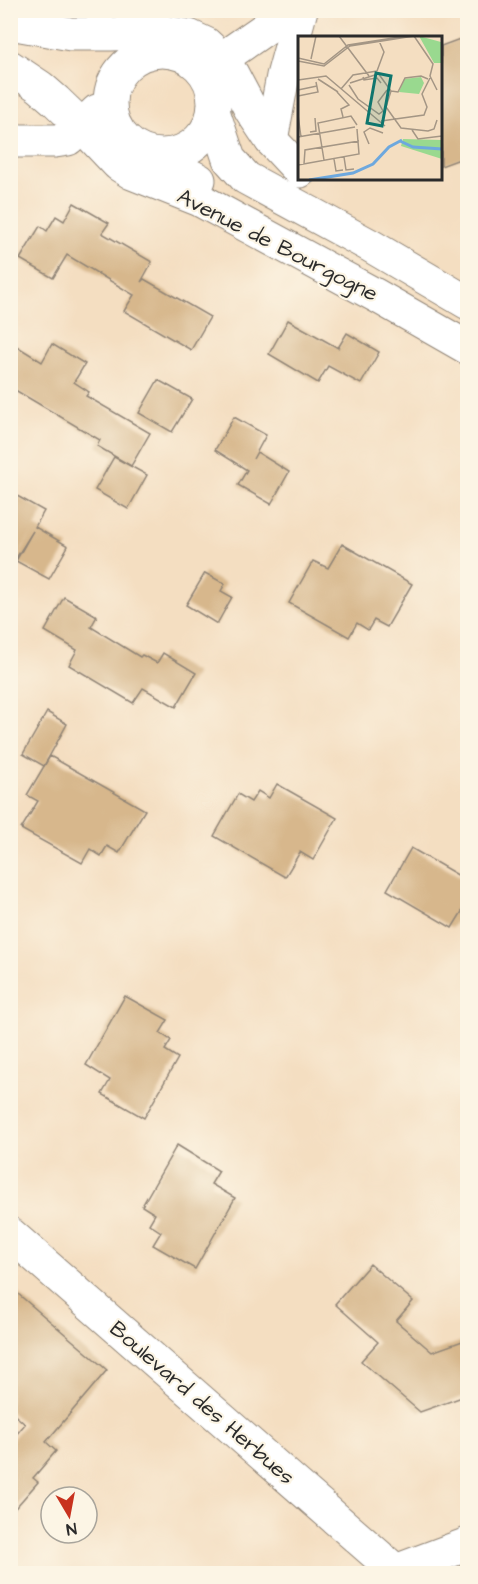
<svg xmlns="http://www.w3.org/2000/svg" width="478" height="1584" font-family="'Architects Daughter',sans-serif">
<rect width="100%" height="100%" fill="#fcf5e5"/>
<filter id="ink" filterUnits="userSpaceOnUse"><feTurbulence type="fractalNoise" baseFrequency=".0167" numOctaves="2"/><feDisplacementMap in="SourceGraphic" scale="12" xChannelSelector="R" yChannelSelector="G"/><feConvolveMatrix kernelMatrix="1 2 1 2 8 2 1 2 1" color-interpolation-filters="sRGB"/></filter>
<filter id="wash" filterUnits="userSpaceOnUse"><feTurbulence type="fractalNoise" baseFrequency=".008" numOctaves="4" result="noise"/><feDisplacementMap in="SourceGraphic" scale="24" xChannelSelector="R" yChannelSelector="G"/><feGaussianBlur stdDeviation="1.35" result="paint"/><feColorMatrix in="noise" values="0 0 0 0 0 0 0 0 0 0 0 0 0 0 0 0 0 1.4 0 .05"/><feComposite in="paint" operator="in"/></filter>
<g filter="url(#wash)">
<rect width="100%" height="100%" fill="#f4dec1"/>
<g id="blocks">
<g fill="#d7b78c">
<path d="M 468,36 L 468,156 L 441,166 L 441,46 Z"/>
<path d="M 74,203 L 109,223 L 102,233 L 152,262 L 141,282 L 144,279 L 210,317 L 191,350 L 124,311 L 134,295 L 67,255 L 53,278 L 20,259 L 40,226 L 47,231 L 56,216 L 64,221 Z"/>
<path d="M 288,320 L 338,348 L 347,333 L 379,352 L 361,384 L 328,366 L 318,383 L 269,354 Z"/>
<path d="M 10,342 L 42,362 L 52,344 L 85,364 L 74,382 L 89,392 L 86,396 L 150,433 L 131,466 L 97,446 L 100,440 L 10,387 Z"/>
<path d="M 158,380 L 192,399 L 172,432 L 139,413 Z"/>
<path d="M 234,417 L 266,435 L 253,459 L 257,452 L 289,472 L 271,504 L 238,485 L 247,470 L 215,450 Z"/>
<path d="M 114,457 L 147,475 L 128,509 L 95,490 Z"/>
<path d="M 10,492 L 44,511 L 35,527 L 68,546 L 49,579 L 16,561 L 33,531 L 10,568 Z"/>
<path d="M 342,544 L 412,584 L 387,627 L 374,620 L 368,630 L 357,623 L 349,637 L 289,603 L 313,561 L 328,568 Z"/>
<path d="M 205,573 L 225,584 L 221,591 L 232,597 L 217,624 L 186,605 Z"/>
<path d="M 64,597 L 97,616 L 91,627 L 140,657 L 142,655 L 157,663 L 163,653 L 196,673 L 176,707 L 143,688 L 133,703 L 69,665 L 77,650 L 45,631 Z"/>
<path d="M 47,712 L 67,724 L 44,766 L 23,754 Z"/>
<path d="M 50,756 L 145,810 L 119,853 L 107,846 L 101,856 L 90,849 L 82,863 L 21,829 L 38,801 L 27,795 Z"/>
<path d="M 277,784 L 337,818 L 313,860 L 300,852 L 285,877 L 214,836 L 238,794 L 251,802 L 258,791 L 269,798 Z"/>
<path d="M 411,848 L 468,881 L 468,902 L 452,928 L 387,890 Z"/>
<path d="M 125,996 L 168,1020 L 160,1033 L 171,1040 L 165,1050 L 178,1058 L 144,1118 L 102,1094 L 110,1080 L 86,1065 Z"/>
<path d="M 177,1145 L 219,1171 L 211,1184 L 235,1198 L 195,1269 L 153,1245 L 161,1232 L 149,1224 L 155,1214 L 142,1206 Z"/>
<path d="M 370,1264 L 413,1301 L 396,1321 L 432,1352 L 468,1339 L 468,1395 L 420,1412 L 361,1361 L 378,1342 L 335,1304 Z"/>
<path d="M 10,1287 L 107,1370 L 46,1442 L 56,1451 L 33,1478 L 38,1482 L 10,1514 L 10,1442 L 25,1424 L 10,1411 Z"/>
</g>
</g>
</g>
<g filter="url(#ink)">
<use href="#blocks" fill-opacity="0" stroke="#908476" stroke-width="1.5"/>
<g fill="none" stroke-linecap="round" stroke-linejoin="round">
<defs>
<g id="minor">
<path d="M 10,23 L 71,34 L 111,34 L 164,32 L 189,36 L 206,44 L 221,58 L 232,74 L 251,110 L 271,140 L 300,171"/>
<circle cx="162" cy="103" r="52"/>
<path d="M 10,67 L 40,87 L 56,101 L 82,126 L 118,164 L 132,173 L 200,200 L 377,296 L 468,348"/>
<path d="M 204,71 L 292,10"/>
<path d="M 214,114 L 229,159 L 246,178 L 371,246 L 468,303"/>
<path d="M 271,140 L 283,76 L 301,10"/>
<path d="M 10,141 L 55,141 L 68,139 L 97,111"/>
<path d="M 150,155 L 199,180"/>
<path d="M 10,1234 L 399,1574"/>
<path d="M 396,1571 L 468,1544"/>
</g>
</defs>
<use href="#minor" stroke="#908476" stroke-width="35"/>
<use href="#minor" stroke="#fff" stroke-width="33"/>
</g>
</g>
<g text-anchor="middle" stroke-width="4.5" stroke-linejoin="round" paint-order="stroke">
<g font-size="22" fill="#2b2b2b" stroke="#fcf5e5">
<text transform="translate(278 244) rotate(27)" y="8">Avenue de Bourgogne</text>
<text transform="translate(203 1402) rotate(41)" y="8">Boulevard des Herbues</text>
</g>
</g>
<g transform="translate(298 36)">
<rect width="144" height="144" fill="#f4dec1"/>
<path d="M 121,0 L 143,6 L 144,27 L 136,27 ZM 123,41 L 126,47 L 121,58 L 101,56 L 106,43 ZM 105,103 L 144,104 L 144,123 L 103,110 Z" fill="#99d98f"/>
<path fill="none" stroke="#6da8de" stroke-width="3" d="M 102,105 L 115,111 L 144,113M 11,144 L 55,137 L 75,128 L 91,111 L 104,104"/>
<path fill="none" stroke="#a49685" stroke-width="1.5" d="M 41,0 L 71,40M 116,0 L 135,28 L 132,40 L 139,54M 0,22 L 26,28 L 50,9 L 108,0M 13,23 L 18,0M 0,25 L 26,30 L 52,10 L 116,0M 79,35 L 86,16 L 81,5M 80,37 L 93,55M 65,41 L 66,44 L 79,42 L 83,47M 20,43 L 40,56M 0,44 L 28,40 L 87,90M 52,47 L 80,38M 51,49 L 60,63 L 81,78 L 85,75 L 80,66 L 89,54M 43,53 L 55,39 L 79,35M 0,54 L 19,50M 93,55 L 88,71 L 103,92 L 130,95 L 136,93 L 139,84M 93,55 L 100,56 L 107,42 L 123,40 L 130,43M 39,56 L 51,69 L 43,73 L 45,81M 0,60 L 20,56 L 18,46M 0,79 L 3,101M 83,85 L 126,79 L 129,71 L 124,58 L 132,42M 114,94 L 120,103 L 144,100M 12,96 L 18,95 L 17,82M 0,101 L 57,91M 71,108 L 66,96 L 72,92 L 85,97M 46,121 L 48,134 L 56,133M 36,123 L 38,135 L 45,134M 26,124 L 20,87 L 53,80 L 59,89M 6,128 L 7,114 L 61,105M 0,129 L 61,118 L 59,93"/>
<path fill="#0f766e" fill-opacity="0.15" stroke="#0f766e" stroke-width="3" d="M 78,37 L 93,40 L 84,90 L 69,87 Z"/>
<rect width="144" height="144" fill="none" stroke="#2b2b2b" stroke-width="3"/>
</g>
<rect width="478" height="1584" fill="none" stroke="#fcf5e5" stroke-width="36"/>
<g transform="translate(69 1515) rotate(170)"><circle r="28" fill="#fcf5e5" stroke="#a8a49b" stroke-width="1.5"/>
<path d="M0-4.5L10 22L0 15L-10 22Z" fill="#c8321e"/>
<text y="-9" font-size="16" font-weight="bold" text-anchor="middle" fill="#2b2b2b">N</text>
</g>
</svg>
